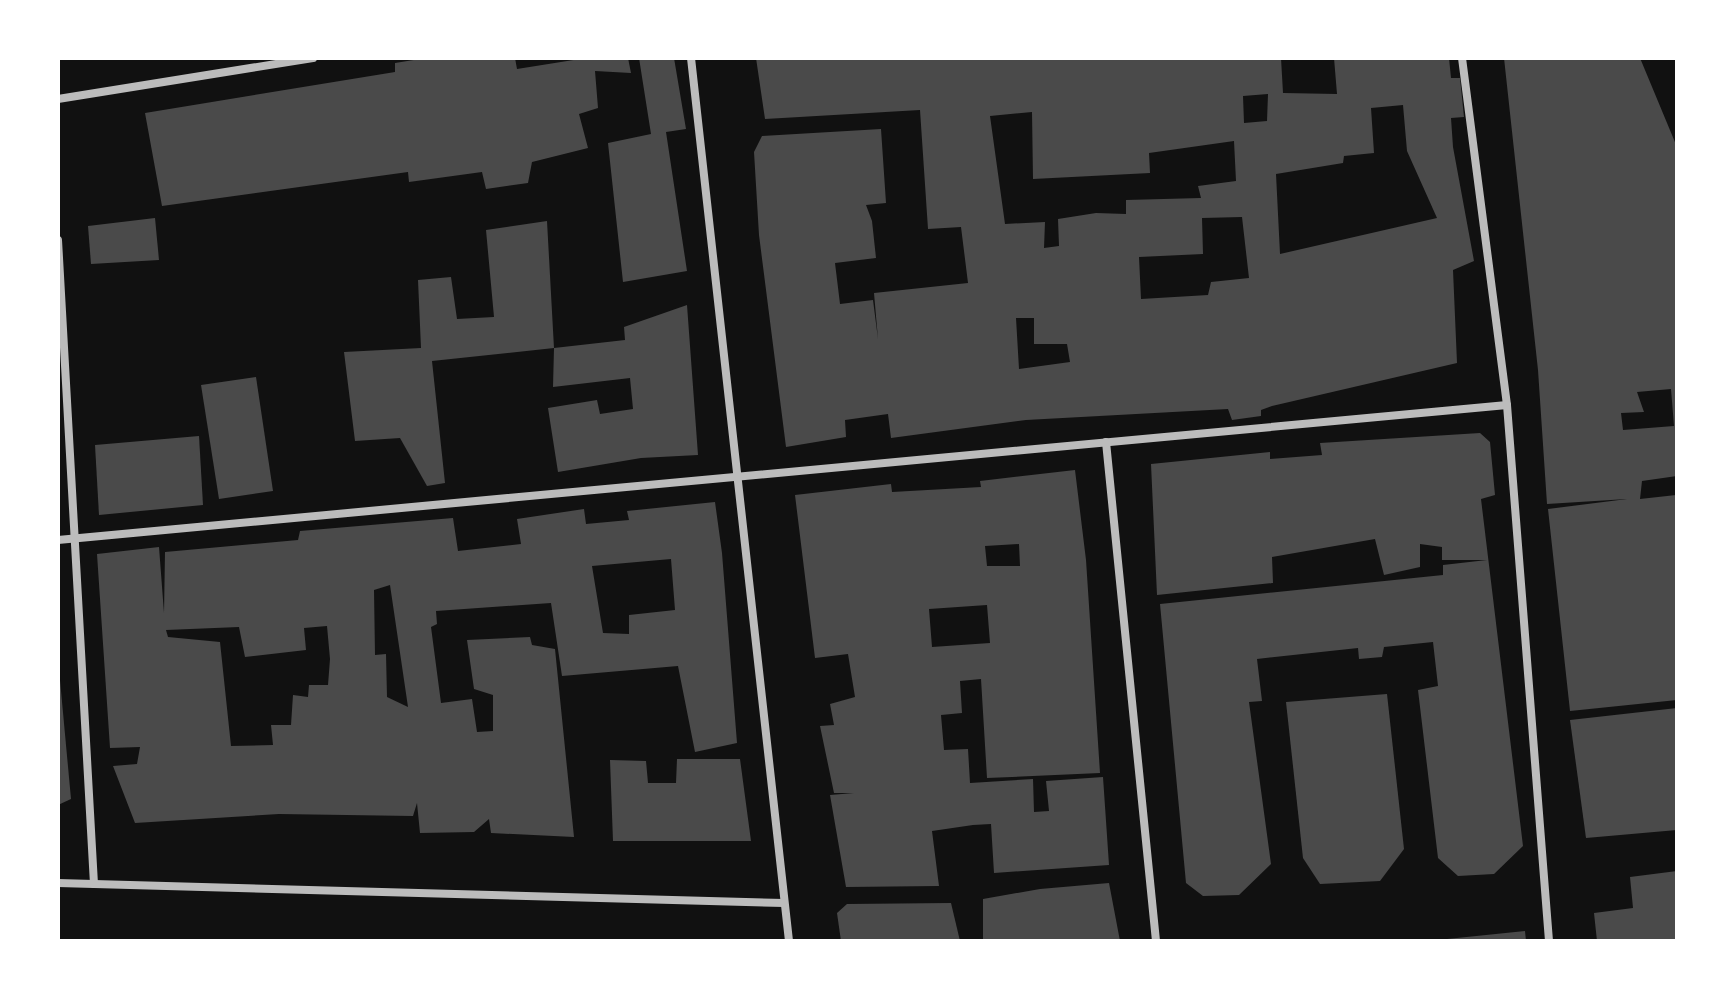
<svg xmlns="http://www.w3.org/2000/svg" width="1735" height="999" font-family="'Archivo Narrow',sans-serif">
<rect width="100%" height="100%" fill="#111"/>
<g fill="#4a4a4a" fill-rule="evenodd">
<path d="M 426,58 L 515,58 L 517,69 L 586,58 L 628,58 L 631,73 L 595,71 L 598,108 L 579,114 L 588,148 L 532,162 L 528,183 L 486,189 L 482,172 L 409,182 L 408,172 L 162,206 L 145,113 L 395,72 L 395,63 Z"/>
<path d="M 639,58 L 674,58 L 686,129 L 666,132 L 687,271 L 623,282 L 608,143 L 651,134 Z"/>
<path d="M 756,58 L 1281,58 L 1283,93 L 1337,94 L 1334,58 L 1449,58 L 1451,78 L 1460,78 L 1464,117 L 1451,118 L 1453,147 L 1474,261 L 1453,270 L 1457,363 L 1272,406 L 1261,410 L 1261,416 L 1232,420 L 1228,409 L 1026,420 L 891,438 L 888,414 L 845,420 L 846,437 L 786,447 L 759,235 L 754,152 L 762,136 L 881,129 L 886,203 L 866,205 L 872,221 L 876,258 L 835,263 L 840,304 L 873,300 L 878,339 L 874,293 L 968,283 L 961,227 L 928,229 L 920,110 L 765,119 ZM 1268,94 L 1267,121 L 1244,123 L 1243,96 ZM 1403,105 L 1407,151 L 1437,218 L 1280,254 L 1276,174 L 1343,163 L 1344,156 L 1374,153 L 1371,108 ZM 1032,112 L 1033,179 L 1150,173 L 1149,153 L 1234,141 L 1236,181 L 1198,186 L 1201,198 L 1126,200 L 1126,214 L 1096,213 L 1058,219 L 1059,246 L 1044,248 L 1045,222 L 1005,224 L 990,116 ZM 1242,217 L 1249,278 L 1211,282 L 1208,295 L 1141,299 L 1139,257 L 1203,254 L 1202,218 ZM 1016,318 L 1034,318 L 1034,344 L 1067,344 L 1070,362 L 1019,369 Z"/>
<path d="M 1504,58 L 1640,58 L 1677,147 L 1677,476 L 1642,481 L 1640,499 L 1676,495 L 1677,700 L 1570,711 L 1548,509 L 1627,499 L 1547,504 L 1538,370 ZM 1671,389 L 1674,426 L 1623,430 L 1621,413 L 1644,412 L 1637,392 Z"/>
<path d="M 155,218 L 159,260 L 91,264 L 88,226 Z"/>
<path d="M 547,221 L 554,348 L 432,361 L 445,483 L 427,486 L 400,438 L 355,441 L 344,352 L 421,348 L 418,280 L 451,277 L 457,319 L 494,317 L 486,230 Z"/>
<path d="M 687,305 L 698,455 L 641,458 L 558,472 L 548,408 L 597,400 L 600,414 L 633,409 L 630,378 L 553,387 L 554,348 L 625,340 L 624,327 Z"/>
<path d="M 256,377 L 273,491 L 219,499 L 201,385 Z"/>
<path d="M 1480,433 L 1490,442 L 1495,495 L 1481,499 L 1523,846 L 1494,874 L 1458,876 L 1438,858 L 1418,690 L 1438,686 L 1433,642 L 1384,647 L 1382,657 L 1359,659 L 1358,648 L 1257,659 L 1262,701 L 1249,702 L 1271,864 L 1239,895 L 1203,896 L 1186,883 L 1160,604 L 1443,575 L 1443,565 L 1487,560 L 1442,560 L 1442,547 L 1420,544 L 1420,567 L 1384,575 L 1375,539 L 1272,557 L 1273,583 L 1157,595 L 1151,464 L 1270,452 L 1270,459 L 1322,455 L 1320,443 Z"/>
<path d="M 199,436 L 203,505 L 99,515 L 95,445 Z"/>
<path d="M 1075,470 L 1086,560 L 1100,773 L 987,778 L 981,679 L 960,681 L 962,713 L 941,715 L 944,750 L 968,749 L 970,783 L 1033,779 L 1034,812 L 1049,811 L 1046,781 L 1103,777 L 1109,865 L 994,873 L 991,824 L 973,825 L 932,831 L 939,886 L 846,887 L 830,795 L 854,793 L 834,793 L 820,726 L 834,725 L 830,704 L 855,697 L 848,654 L 815,658 L 795,495 L 891,484 L 892,492 L 981,487 L 980,481 ZM 1019,544 L 1020,566 L 987,566 L 985,546 ZM 987,605 L 990,643 L 932,647 L 929,609 Z"/>
<path d="M 715,502 L 722,553 L 737,743 L 695,752 L 678,666 L 562,676 L 551,603 L 436,611 L 437,624 L 431,627 L 441,703 L 472,699 L 477,732 L 493,731 L 493,695 L 474,689 L 467,640 L 530,637 L 532,645 L 555,649 L 574,837 L 491,833 L 489,819 L 474,832 L 420,833 L 417,803 L 413,816 L 279,814 L 135,823 L 113,766 L 137,764 L 140,747 L 110,748 L 97,554 L 159,547 L 164,613 L 165,552 L 298,540 L 300,531 L 453,518 L 458,551 L 521,544 L 517,519 L 584,509 L 586,524 L 629,520 L 627,511 ZM 671,559 L 675,610 L 629,615 L 629,634 L 603,633 L 592,566 ZM 390,585 L 408,707 L 387,697 L 386,654 L 375,655 L 374,590 ZM 327,626 L 330,659 L 328,685 L 309,685 L 308,697 L 293,695 L 291,725 L 271,725 L 273,745 L 231,746 L 220,642 L 168,637 L 166,630 L 239,627 L 245,657 L 306,650 L 304,628 Z"/>
<path d="M 60,680 L 71,799 L 58,805 L 58,681 Z"/>
<path d="M 1387,694 L 1404,849 L 1380,881 L 1320,884 L 1303,858 L 1286,702 Z"/>
<path d="M 1677,708 L 1677,830 L 1586,838 L 1570,720 Z"/>
<path d="M 677,759 L 740,759 L 751,841 L 613,841 L 610,760 L 646,761 L 648,783 L 676,783 Z"/>
<path d="M 1677,871 L 1677,941 L 1597,941 L 1594,913 L 1633,908 L 1630,877 Z"/>
<path d="M 1109,883 L 1120,941 L 1040,941 L 1040,939 L 983,941 L 983,899 L 1040,889 Z"/>
<path d="M 951,903 L 960,941 L 841,941 L 837,913 L 847,904 Z"/>
<path d="M 1525,931 L 1526,941 L 1447,941 L 1447,939 Z"/>
</g>
<g fill="none" stroke-linecap="round" stroke-linejoin="round">
<g stroke="#bcbcbc" stroke-width="8">
<path d="M 691,58 L 789,941"/>
<path d="M 1462,58 L 1507,405 L 1549,941"/>
<path d="M 58,99 L 313,58"/>
<path d="M 58,240 L 94,884"/>
<path d="M 1106,442 L 1156,941"/>
<path d="M 58,540 L 1507,405"/>
<path d="M 58,883 L 784,903"/>
</g>
</g>
<rect width="1735" height="999" fill="none" stroke="#ffffff" stroke-width="120"/>
</svg>
